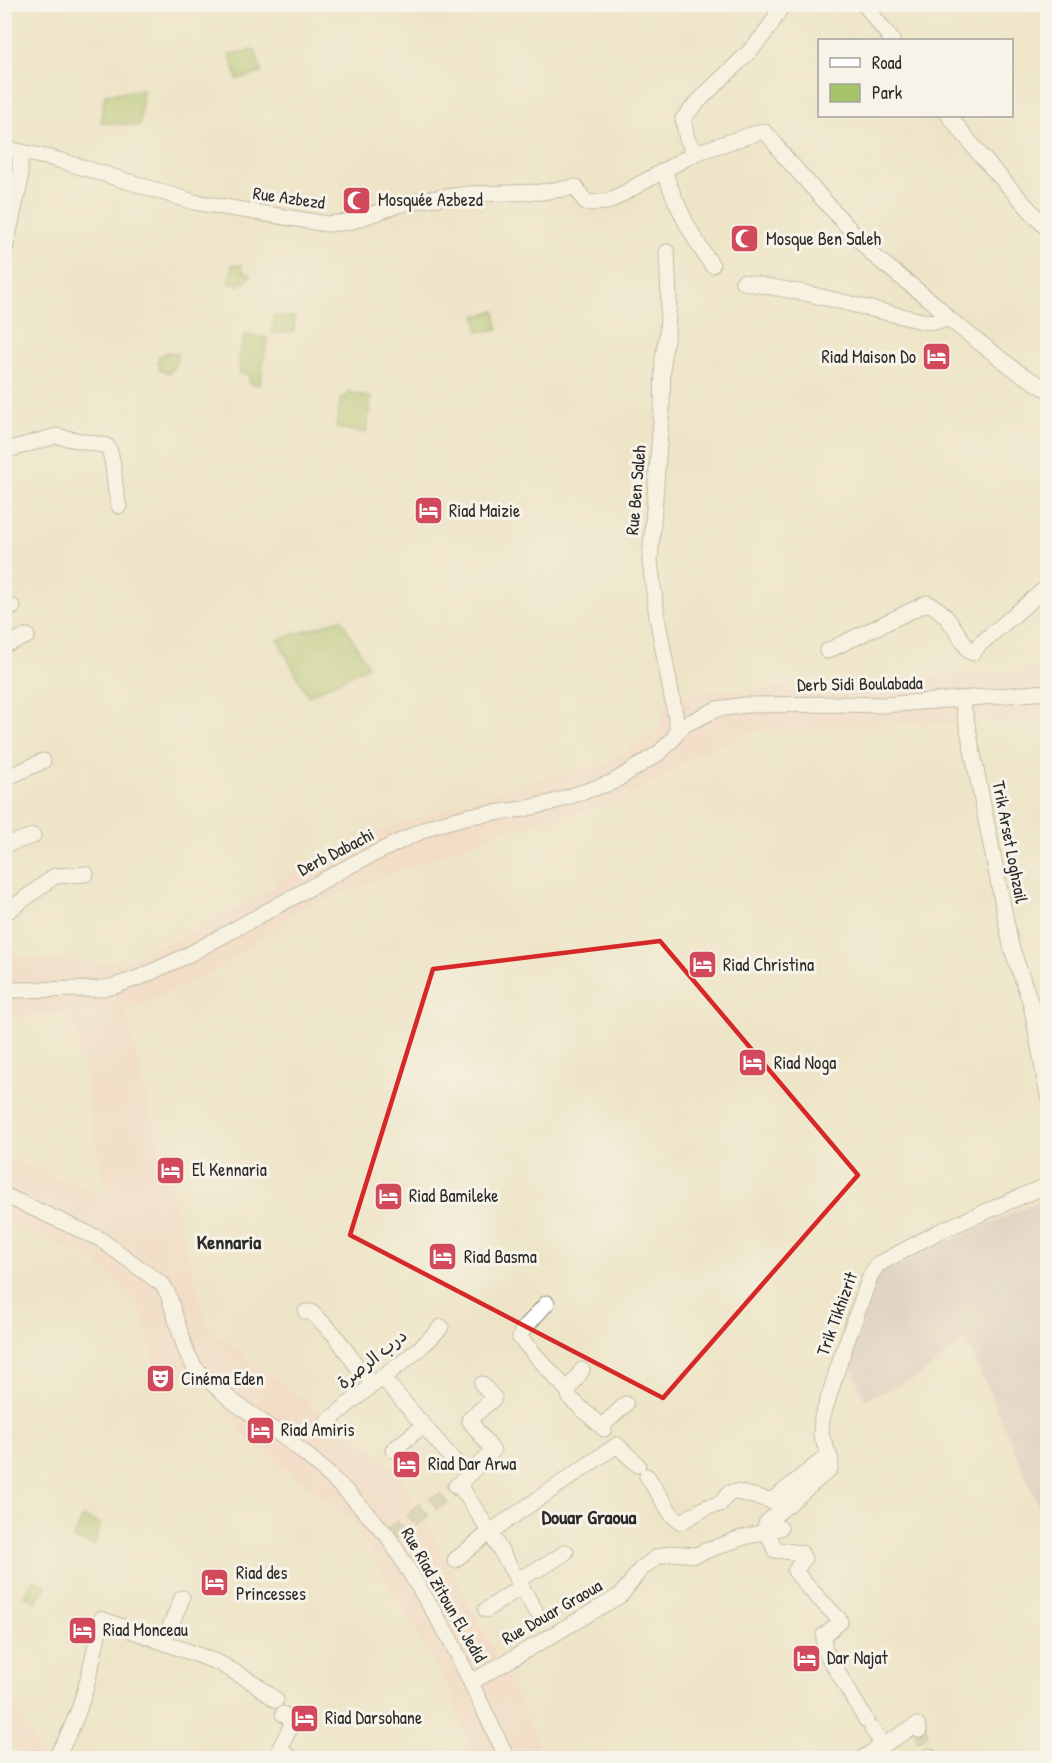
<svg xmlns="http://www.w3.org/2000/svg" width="1052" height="1763" font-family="'Patrick Hand','Playpen Sans Arabic',sans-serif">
<rect width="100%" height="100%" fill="#f7f3e8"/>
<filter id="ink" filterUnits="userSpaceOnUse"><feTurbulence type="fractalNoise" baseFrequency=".0167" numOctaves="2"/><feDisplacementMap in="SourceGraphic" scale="12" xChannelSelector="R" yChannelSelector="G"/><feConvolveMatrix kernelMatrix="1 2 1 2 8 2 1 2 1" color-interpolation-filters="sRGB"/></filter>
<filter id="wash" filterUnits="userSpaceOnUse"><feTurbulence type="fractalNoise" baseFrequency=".008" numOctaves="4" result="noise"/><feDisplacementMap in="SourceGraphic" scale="24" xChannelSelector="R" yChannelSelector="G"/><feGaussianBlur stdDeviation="1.35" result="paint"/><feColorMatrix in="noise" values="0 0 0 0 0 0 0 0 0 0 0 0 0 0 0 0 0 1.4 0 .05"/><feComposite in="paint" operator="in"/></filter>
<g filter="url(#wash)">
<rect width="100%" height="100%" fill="#eee5c8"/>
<g fill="#f6d1c5">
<path d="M 1047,669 L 1047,719 L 756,730 L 697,754 L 626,800 L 499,833 L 297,911 L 217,970 L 125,1012 L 208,1329 L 397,1468 L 504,1669 L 545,1758 L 476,1758 L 445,1682 L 350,1518 L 248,1440 L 206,1383 L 157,1367 L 139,1303 L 92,1258 L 5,1222 L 4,1157 L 107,1197 L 72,1012 L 5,1018 L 5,954 L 77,962 L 117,963 L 172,941 L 266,892 L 284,877 L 362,837 L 522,783 L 611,761 L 659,728 L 661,708 L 690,693 Z"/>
<path d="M 4,1680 L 22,1720 L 44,1758 L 22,1758 L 5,1728 Z"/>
</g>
<path fill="#d1bfbf" d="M 1047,1198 L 1047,1525 L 966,1339 L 920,1376 L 864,1400 L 850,1361 L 861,1291 L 883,1271 Z"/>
<g fill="#a7c369" stroke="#69774a" stroke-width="1.5">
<path d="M 255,50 L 262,73 L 237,79 L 230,54 Z"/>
<path d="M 143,90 L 140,126 L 101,122 L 105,94 Z"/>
<path d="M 232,265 L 242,265 L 242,271 L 251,275 L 245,283 L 241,282 L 239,285 L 230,284 Z"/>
<path d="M 495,311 L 498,329 L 478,332 L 476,316 Z"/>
<path d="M 274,316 L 294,317 L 294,332 L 273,333 Z"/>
<path d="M 244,335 L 267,338 L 260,385 L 250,384 L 249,375 L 240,373 L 239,358 Z"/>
<path d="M 167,352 L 178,354 L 174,370 L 171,369 L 170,373 L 159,370 L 160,366 L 158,363 L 159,356 L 164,355 Z"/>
<path d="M 348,391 L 371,398 L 366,433 L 336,428 L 341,397 L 346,398 Z"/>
<path d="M 341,619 L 368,666 L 308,696 L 278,640 Z"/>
<path d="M 83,1517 L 100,1524 L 94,1546 L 73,1538 Z"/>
<path d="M 34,1579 L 46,1586 L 36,1602 L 24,1595 Z"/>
</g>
</g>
<g filter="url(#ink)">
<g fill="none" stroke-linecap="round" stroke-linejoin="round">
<g stroke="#c7c0a9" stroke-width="15" stroke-dasharray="15 8" stroke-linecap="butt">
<path d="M 393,1532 L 456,1486"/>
<path d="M 919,1730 L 929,1756"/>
</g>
<defs>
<g id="street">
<path d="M 864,4 L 892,40"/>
<path d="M 949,116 L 981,156 L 1048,230"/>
<path d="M 4,148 L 59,160 L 194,202 L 327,224 L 350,222 L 398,205 L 421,200 L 470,194 L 541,192 L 576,187 L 586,203 L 608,202 L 695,153 L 763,131 L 770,137 L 784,156 L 873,255 L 936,305 L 949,319 L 1018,372 L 1048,390"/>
<path d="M 695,153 L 687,139 L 683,119 C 713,80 762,51 782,4"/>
<path d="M 664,171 C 676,205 691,236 712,265"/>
<path d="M 667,252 L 669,296 L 667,334 L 663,357 L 662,407 L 650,561 L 657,617 L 678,730"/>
<path d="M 4,253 L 20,183 L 20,152"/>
<path d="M 743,282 L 805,293 L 922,321 L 934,322 L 949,319"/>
<path d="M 4,451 L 56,436 L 107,446 C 116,460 113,489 119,506"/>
<path d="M 4,611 L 13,607"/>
<path d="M 4,645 L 27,636"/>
<path d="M 827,651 L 927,603 C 946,610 958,634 969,651 L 973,653 L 979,645 L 1048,586"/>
<path d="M 962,699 L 1011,946 L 1031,1004 L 1048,1095"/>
<path d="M 4,779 L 43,761"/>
<path d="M 4,845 L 33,836"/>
<path d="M 4,914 L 55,876 L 86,874"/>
<path d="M 4,992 L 10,990 L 98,989 L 115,986 L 143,976 L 186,956 L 355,863 L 432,826 L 469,816 L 524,809 L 550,803 L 613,782 L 659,753 L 673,739 L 678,730 L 686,724 L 717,709 L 746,705 L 839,704 L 883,705 L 1048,692"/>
<path d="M 4,1195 L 100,1239 L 163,1285 L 168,1294 L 186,1351 L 195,1368 L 231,1400 L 292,1443 L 316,1463 L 349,1494 L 387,1535 L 449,1637 L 507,1758"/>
<path d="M 547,1303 L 522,1331 L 520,1338 L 568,1391"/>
<path d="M 306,1312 L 311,1312 L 334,1334 L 359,1369 L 373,1384"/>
<path d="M 582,1370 L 568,1391 L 570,1398 L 604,1429"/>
<path d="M 382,1377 L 455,1462"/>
<path d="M 328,1422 C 363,1388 408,1364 441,1327"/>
<path d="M 602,1426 L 626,1404"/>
<path d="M 393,1450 L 423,1426"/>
<path d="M 647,1476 L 672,1515 L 681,1522 L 707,1507 L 720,1504 L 729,1493 L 737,1492 L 789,1505"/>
<path d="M 459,1484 L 493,1451 L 469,1420 L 494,1398 L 482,1384"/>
<path d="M 456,1486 L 459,1484 L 490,1532 L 617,1445 L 638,1465"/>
<path d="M 771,1501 L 829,1455"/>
<path d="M 455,1560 L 490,1532 L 535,1610"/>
<path d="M 518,1579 L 548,1564 L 566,1552"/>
<path d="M 486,1610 L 522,1586"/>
<path d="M 164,1641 L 182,1598"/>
<path d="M 472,1682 L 621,1595 L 641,1569 L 657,1557 L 672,1553 L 695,1555 L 741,1538 L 780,1528"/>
<path d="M 283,1714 L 290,1719 L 292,1724 L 280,1748 L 291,1758"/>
<path d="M 866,1720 L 824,1649 L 824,1635 L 840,1622 L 839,1619 L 807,1586 L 795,1571 L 804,1559 L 801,1553 L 775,1550 L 765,1526 L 767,1522 L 830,1469 L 831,1460 L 821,1435 L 822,1418 L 843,1352 L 870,1277 L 877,1265 L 938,1232 L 1048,1185"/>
<path d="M 883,1745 L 917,1725 L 919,1730"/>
<path d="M 929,1756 L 930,1758"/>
<path d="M 55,1758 C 83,1716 91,1668 101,1619 L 219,1663 L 254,1683 L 276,1700"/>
<path d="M 863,1758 L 883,1745 L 872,1729"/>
</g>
</defs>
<use href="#street" stroke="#8c887a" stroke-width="17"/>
<use href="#street" stroke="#fff" stroke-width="15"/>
</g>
</g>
<path d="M0 0H1052V1763H0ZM 660,941 L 858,1175 L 663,1398 L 350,1235 L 433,969 Z" fill="#eee5c8" fill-opacity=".55" fill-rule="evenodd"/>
<path fill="none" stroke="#d62828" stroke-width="4.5" stroke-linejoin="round" d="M 660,941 L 858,1175 L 663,1398 L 350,1235 L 433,969 Z"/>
<defs>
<symbol id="mosque-square" viewBox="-11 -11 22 22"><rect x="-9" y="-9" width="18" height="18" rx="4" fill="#d1495b" stroke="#f7f3e8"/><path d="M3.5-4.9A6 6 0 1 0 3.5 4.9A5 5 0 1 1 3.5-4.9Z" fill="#fff"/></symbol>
<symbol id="hotel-square" viewBox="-11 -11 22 22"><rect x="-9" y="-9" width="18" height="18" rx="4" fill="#d1495b" stroke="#f7f3e8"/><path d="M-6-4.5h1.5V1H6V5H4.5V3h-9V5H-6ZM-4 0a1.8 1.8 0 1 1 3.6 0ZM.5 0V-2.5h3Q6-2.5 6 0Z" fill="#fff"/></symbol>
<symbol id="theatre-square" viewBox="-11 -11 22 22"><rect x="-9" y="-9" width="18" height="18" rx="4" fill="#d1495b" stroke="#f7f3e8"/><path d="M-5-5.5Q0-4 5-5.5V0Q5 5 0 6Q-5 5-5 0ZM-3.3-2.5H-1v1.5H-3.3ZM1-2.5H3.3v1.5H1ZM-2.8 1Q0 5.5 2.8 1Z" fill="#fff"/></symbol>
</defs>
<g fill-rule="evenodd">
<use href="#mosque-square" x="340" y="184" width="33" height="33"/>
<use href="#mosque-square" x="728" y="222" width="33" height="33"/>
<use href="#hotel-square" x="920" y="340" width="33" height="33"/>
<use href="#hotel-square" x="412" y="494" width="33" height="33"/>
<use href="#hotel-square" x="686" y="948" width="33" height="33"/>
<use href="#hotel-square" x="736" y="1046" width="33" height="33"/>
<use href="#hotel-square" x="154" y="1154" width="33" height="33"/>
<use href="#hotel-square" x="372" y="1180" width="33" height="33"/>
<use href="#hotel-square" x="426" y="1240" width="33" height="33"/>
<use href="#theatre-square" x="144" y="1362" width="33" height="33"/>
<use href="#hotel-square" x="244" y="1414" width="33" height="33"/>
<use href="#hotel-square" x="390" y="1448" width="33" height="33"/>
<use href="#hotel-square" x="198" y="1566" width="33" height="33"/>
<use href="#hotel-square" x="66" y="1614" width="33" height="33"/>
<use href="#hotel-square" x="790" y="1642" width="33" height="33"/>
<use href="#hotel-square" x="288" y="1702" width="33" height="33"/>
</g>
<g text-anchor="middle" stroke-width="6" stroke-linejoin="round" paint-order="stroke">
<g font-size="18" fill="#2b2b2b" stroke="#f7f3e8">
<text transform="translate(289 198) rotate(8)" y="6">Rue Azbezd</text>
<text transform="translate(636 490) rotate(-85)" y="6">Rue Ben Saleh</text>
<text transform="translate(860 684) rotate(-1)" y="6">Derb Sidi Boulabada</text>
<text transform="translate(1010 842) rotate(79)" y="6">Trik Arset Loghzail</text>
<text transform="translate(336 852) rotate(-27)" y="6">Derb Dabachi</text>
<text transform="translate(837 1314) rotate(-70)" y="6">Trik Tikhizrit</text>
<text transform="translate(372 1359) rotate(-39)" y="6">درب الرصرة</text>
<text transform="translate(444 1595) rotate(60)" y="6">Rue Riad Zitoun El Jedid</text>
<text transform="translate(552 1612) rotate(-30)" y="6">Rue Douar Graoua</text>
</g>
<g font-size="18" fill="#2b2b2b" stroke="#f7f3e8" text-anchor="start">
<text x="378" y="206">Mosquée Azbezd</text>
<text x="766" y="245">Mosque Ben Saleh</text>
<text x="916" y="363" text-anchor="end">Riad Maison Do</text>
<text x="449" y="517">Riad Maizie</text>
<text x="723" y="971">Riad Christina</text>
<text x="774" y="1069">Riad Noga</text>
<text x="192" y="1176">El Kennaria</text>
<text x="409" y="1202">Riad Bamileke</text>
<text x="464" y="1263">Riad Basma</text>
<text x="181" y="1385">Cinéma Eden</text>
<text x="281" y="1436">Riad Amiris</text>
<text x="428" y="1470">Riad Dar Arwa</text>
<text x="236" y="1579">Riad des<tspan x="236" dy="21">Princesses</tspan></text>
<text x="103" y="1636">Riad Monceau</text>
<text x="827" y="1664">Dar Najat</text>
<text x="325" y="1724">Riad Darsohane</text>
</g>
<g font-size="20" font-weight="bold" fill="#2b2b2b" stroke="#f7f3e8">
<text x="229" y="1249">Kennaria</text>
<text x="589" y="1524">Douar Graoua</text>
</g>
</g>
<rect width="1052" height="1763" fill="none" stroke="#f7f3e8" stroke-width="24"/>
<rect x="818" y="39" width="195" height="78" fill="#f7f3e8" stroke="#a5a39c" stroke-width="1.5"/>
<rect x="830" y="58" width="30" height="9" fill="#ffffff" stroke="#a5a39c" stroke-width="1.5"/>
<text x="872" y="69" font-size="18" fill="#2b2b2b">Road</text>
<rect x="830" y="84" width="30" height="18" fill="#a7c369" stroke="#a5a39c" stroke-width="1.5"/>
<text x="872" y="99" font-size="18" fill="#2b2b2b">Park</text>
</svg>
